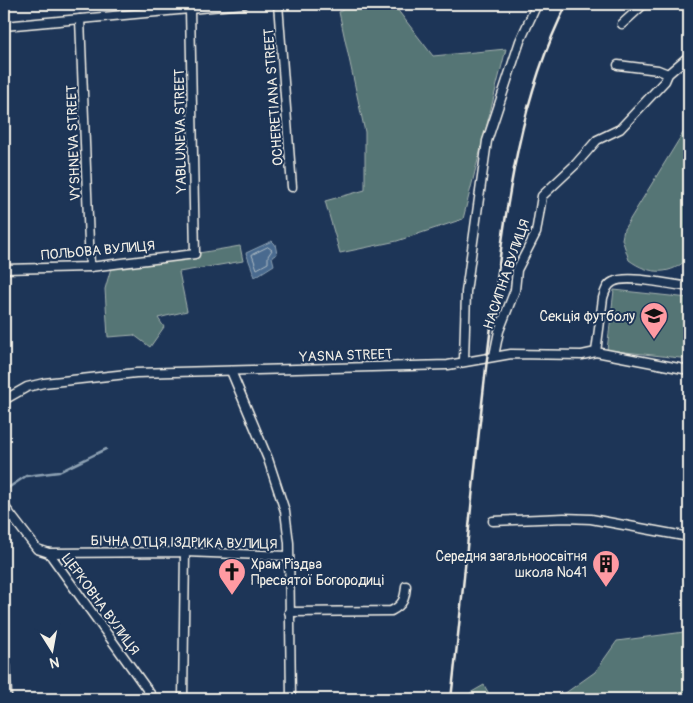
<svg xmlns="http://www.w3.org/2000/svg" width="693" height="703" font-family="Pangolin,sans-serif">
<rect width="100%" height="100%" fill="#1d3557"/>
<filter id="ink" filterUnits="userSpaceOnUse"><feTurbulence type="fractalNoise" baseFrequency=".02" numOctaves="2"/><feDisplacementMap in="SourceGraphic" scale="10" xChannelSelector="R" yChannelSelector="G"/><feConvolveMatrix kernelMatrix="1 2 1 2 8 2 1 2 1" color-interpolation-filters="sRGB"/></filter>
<g filter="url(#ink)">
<g fill="#557474" stroke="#a4b2ae">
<path d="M 353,4 L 393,4 L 433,56 L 506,49 L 463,219 L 397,241 L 340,253 L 325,201 L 365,190 L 365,132 L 339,12 Z"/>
<path d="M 689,128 L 689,257 C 672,276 649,275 629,260 L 622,239 L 624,229 L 683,133 Z"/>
<path d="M 240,246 L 243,261 L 179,272 L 187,311 L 158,318 L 164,327 L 150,347 L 134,335 L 108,337 L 105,289 L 111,268 Z"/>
<path d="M 614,290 L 689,298 L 689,359 L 607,350 Z"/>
<path d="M 689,623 L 689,699 L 557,699 L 595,672 L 617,641 L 684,632 Z"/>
<path d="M 484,685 L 492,699 L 470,699 L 470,693 Z"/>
</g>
<path fill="#486b8f" stroke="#8da1b3" d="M 272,241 L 275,244 L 277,254 L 272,257 L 274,265 L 255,277 L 246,253 Z"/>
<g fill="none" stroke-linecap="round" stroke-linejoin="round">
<path stroke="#afbbc4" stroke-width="1" d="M 268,247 L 272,250 L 268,256 L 268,263 L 257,269 L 252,255 Z"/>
<path stroke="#8da1b3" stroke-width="2.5" d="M 5,490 L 26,476 L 59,472 L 106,449"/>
<defs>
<g id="street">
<path d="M 278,4 L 292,187"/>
<path d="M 80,19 L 90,267"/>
<path d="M 622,24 L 644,4"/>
<path d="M 4,26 L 244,4"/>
<path d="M 618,65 L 658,70 L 668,74"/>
<path d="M 4,269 L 90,267 L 195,254 L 190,9"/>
<path d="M 596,352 L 603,298 C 605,291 607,285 613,282 C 627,274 673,285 689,287"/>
<path d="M 494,356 L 499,331 L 515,290 L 517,270 L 536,233 L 542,196 L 576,164 L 597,140 L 620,129 L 665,81 L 668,74 L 689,56"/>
<path d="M 464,361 L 466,292 L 487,141 L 520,41 L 537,4"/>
<path d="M 231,371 L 268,459 L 285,511 L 289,543 L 291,699"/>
<path d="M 4,400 L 27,387 L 44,383 L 136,373 L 448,365 L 511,354 L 582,355 L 596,352 L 689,370"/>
<path d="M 4,506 L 37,549 L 49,553 L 154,699"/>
<path d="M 493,521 L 564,518 L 591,519 L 689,537"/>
<path d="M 49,553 L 185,552 L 288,556"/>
<path d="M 289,612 L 391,611 C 403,605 405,599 406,586"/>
<path d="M 6,666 L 7,699"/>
<path d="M 183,699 L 185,552"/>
</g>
</defs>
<use href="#street" stroke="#f4f1e8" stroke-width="11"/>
<use href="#street" stroke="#1d3557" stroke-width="8"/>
<path stroke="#f4f1e8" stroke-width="2.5" d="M 451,699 C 466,570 476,440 493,311 C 506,208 519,98 567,4"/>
</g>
</g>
<defs>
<symbol id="school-pin" viewBox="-11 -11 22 30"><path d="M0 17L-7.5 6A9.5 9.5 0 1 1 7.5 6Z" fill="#ff9aa2" stroke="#1d3557"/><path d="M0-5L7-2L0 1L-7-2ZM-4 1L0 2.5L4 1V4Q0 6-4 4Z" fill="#111"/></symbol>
<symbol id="building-pin" viewBox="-11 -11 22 30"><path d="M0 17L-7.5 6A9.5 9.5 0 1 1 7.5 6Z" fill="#ff9aa2" stroke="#1d3557"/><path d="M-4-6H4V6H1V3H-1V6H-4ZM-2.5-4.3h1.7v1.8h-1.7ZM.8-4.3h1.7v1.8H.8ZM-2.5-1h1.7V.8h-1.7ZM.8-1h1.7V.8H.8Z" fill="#111"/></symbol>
<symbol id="church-pin" viewBox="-11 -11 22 30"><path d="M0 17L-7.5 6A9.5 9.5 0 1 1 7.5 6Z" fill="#ff9aa2" stroke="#1d3557"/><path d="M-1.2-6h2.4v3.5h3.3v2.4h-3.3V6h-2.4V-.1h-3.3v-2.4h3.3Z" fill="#111"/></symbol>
</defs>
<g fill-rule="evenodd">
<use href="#school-pin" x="638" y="300" width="32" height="43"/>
<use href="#building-pin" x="590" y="548" width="32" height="43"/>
<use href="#church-pin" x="216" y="556" width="32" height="43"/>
</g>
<g text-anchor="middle" stroke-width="4" stroke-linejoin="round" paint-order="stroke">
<g font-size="14" fill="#f4f1e8" stroke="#1d3557">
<text transform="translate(273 97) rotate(-94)" y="5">OCHERETIANA STREET</text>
<text transform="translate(180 131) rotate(-91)" y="5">YABLUNEVA STREET</text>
<text transform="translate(73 143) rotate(-92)" y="5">VYSHNEVA STREET</text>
<text transform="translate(98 250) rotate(-5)" y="5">ПОЛЬОВА ВУЛИЦЯ</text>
<text transform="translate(506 274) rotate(-71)" y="5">НАСИПНА ВУЛИЦЯ</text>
<text transform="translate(346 355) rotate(-2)" y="5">YASNA STREET</text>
<text transform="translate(184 542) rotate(1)" y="5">БІЧНА ОТЦЯ ІЗДРИКА ВУЛИЦЯ</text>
<text transform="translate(101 604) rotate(54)" y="5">ЦЕРКОВНА ВУЛИЦЯ</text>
</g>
<g font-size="14" fill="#f4f1e8" stroke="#1d3557" text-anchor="end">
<text x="635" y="321">Секція футболу</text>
<text x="587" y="561">Середня загальноосвітня<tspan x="587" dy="16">школа №41</tspan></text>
<text x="251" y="569" text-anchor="start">Храм Різдва<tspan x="251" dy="16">Пресвятої Богородиці</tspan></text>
</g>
</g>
<rect width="693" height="703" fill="none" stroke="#1d3557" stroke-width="20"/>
<rect x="10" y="10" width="673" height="683" fill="none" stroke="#f4f1e8" stroke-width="2" filter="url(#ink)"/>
<g transform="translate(52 650) rotate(169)" stroke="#1d3557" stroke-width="4" paint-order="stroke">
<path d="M0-4L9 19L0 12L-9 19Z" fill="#f4f1e8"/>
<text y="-8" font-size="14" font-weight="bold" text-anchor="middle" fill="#f4f1e8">N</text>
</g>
</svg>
